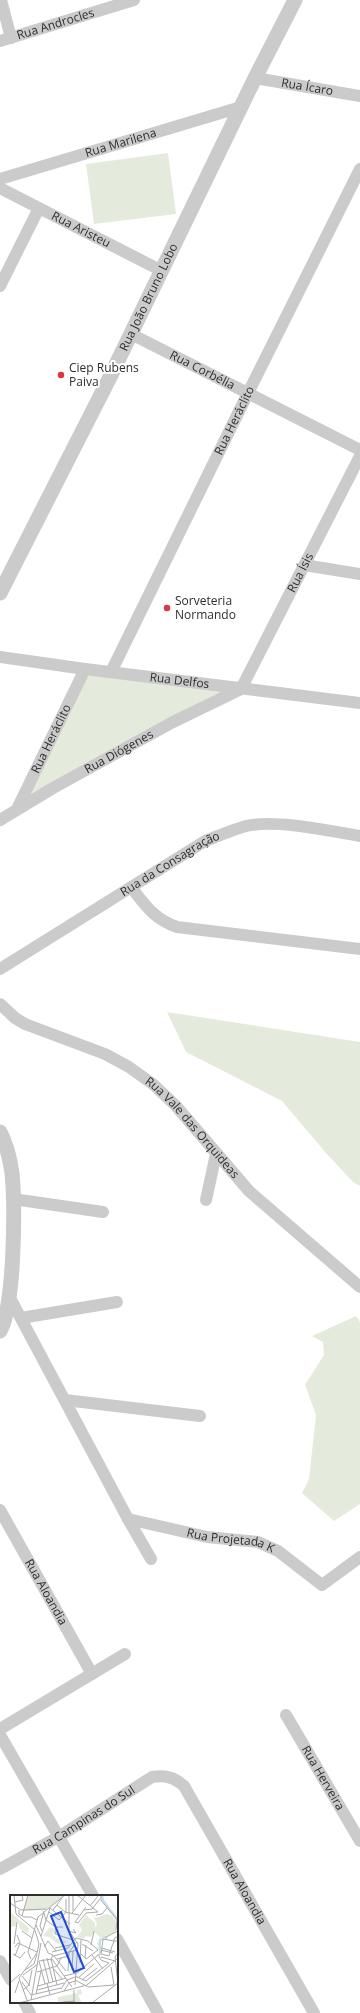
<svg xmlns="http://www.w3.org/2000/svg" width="360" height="2013" font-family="'Open Sans',sans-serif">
<rect width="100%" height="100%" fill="#fff"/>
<g fill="#e5ebdc">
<path d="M 168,153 L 176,214 L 94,224 L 86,164 Z"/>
<path d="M 85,669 L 241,689 L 17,809 Z"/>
<path d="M 167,1012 L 360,1042 L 360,1186 L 353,1182 L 326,1153 L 282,1101 L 186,1052 Z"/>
<path d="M 356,1316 L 360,1322 L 360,1504 L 334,1521 L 302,1493 L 309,1479 L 316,1415 L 305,1385 L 324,1355 L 323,1342 L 312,1336 Z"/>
</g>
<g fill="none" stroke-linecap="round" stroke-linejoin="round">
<g stroke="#cbcbcb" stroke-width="12">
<path d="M 1,0 L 11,38"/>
<path id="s1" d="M 0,41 L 134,0"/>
<path id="s2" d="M 255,78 L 360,96"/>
<path id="s3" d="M 0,179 L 241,107"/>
<path id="s4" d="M 0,188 L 162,271"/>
<path d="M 0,286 L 39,208"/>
<path id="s5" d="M 131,334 L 360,450"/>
<path d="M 304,565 L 360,574"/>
<path id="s6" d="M 0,657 L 85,669 L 360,703"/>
<path id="s7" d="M 111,672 L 248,393 L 360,169"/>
<path id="s8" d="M 17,809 L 85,669"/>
<path id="s9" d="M 0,820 L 53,788 L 173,722 L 241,689 L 360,456"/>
<path d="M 131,887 C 146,906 154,919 177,927 L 360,949"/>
<path id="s10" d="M 0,969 L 205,841 C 218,836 232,830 246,826 C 275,819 330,831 360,836"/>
<path id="s11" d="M 0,1004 L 15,1018 L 25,1024 L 105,1054 L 129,1067 L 154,1085 L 176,1106 L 249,1191 L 360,1287"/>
<path d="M 13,1199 L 103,1212"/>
<path d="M 206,1200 L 216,1154"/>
<path d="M 9,1296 L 128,1519 L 151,1559"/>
<path d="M 21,1318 L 117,1302"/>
<path d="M 65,1400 L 200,1416"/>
<path id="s12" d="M 0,1510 L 92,1674"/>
<path id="s13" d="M 128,1519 L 207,1537 L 258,1542 L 278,1551 L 322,1585 L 360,1557"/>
<path id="s14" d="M 286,1715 L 360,1841"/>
<path d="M 0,1729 L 125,1654"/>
<path d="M 0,1735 L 93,1896"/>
<path id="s15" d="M 0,1869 L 60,1836 L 152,1777 C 165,1775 174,1777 184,1786 L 314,2013"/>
<path d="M 117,1939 L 158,2013"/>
<path d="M 0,1961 L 11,1980"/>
<path d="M 24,2002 L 30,2013"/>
</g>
<g stroke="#cbcbcb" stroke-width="15">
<path id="s16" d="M 0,593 L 109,379 L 255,78 L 295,0"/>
<path d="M 0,1132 C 7,1145 10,1159 12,1173 C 15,1205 15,1305 0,1331"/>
</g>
</g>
<g fill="#e33244" stroke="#fff" stroke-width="1.5">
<circle cx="61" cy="375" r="4"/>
<circle cx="167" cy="608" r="4"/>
</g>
<g text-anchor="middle" stroke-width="4" stroke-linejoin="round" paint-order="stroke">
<g font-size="12" fill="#2e2e2e" stroke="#fff">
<text dy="4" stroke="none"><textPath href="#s1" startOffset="58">Rua Androcles</textPath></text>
<text dy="4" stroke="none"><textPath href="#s2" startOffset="53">Rua Ícaro</textPath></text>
<text dy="4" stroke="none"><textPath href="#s3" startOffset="126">Rua Marilena</textPath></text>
<text dy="4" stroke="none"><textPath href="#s4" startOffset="91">Rua Aristeu</textPath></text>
<text dy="4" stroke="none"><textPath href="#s16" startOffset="331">Rua João Bruno Lobo</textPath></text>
<text dy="4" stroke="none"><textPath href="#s5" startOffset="80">Rua Corbélia</textPath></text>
<text dy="4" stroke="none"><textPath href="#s7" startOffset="280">Rua Heráclito</textPath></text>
<text dy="4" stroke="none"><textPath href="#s9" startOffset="405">Rua Ísis</textPath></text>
<text dy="4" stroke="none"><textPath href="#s6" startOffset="181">Rua Delfos</textPath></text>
<text dy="4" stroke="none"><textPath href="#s8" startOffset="78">Rua Heráclito</textPath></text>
<text dy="4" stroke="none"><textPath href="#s9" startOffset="137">Rua Diógenes</textPath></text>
<text dy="4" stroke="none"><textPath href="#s10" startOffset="200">Rua da Consagração</textPath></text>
<text dy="4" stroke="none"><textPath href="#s11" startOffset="233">Rua Vale das Orquideas</textPath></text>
<text dy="4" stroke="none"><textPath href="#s13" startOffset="105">Rua Projetada K</textPath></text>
<text dy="4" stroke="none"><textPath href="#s12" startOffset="94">Rua Aloandia</textPath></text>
<text dy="4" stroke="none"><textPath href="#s14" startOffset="73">Rua Herveira</textPath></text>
<text dy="4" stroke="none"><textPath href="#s15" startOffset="97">Rua Campinas do Sul</textPath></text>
<text dy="4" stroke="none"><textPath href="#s15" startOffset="334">Rua Aloandia</textPath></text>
</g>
<g font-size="12" fill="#2e2e2e" stroke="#fff" text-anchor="start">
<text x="69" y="372">Ciep Rubens<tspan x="69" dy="14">Paiva</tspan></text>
<text x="175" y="605">Sorveteria<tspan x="175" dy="14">Normando</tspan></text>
</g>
</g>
<g transform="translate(10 1895)">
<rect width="108" height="108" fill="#fff"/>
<path d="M 18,0 L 55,0 L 36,15 L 13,16 ZM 0,17 L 19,33 L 18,38 L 10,34 L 8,26 L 6,31 L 0,32 ZM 96,19 L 101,20 L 106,26 L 106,37 L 91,43 L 90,55 L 86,52 L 89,51 L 87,49 L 90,42 L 84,37 L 81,42 L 76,41 L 73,44 L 67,42 L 72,35 L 69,30 L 76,20 L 85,28 L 85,33 L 87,29 L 83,21 L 86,23 ZM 40,32 L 48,35 L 49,40 L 42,38 L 46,43 L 58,47 L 48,49 L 39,42 L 33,41 ZM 71,94 L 72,99 L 68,100 L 72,108 L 48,108 L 48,102 L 67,98 L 67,95 Z" fill="#e5ebdc"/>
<path fill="none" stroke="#c8deeb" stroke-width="2" d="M 92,0 L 93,5 L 108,25M 90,60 L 90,46 L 96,41"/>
<path fill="none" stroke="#ababab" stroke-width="1" d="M 4,0 L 6,19 L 25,35 L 29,49 L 27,58 L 9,83 L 18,108M 59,0 L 59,36 L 68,49 L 65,90M 63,0 L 63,16M 67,0 L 88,17M 91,0 L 91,5 L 107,25 L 106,35M 56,4 L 56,17M 5,7 L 13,5 L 12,0M 0,8 L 11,15 L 36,14M 47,10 L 55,17 L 69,20M 80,11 L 88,1M 76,12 L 65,27 L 68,28 L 76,18 L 88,17M 40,13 L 60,29M 9,15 L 9,19 L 14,22 L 21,22 L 27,25M 43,15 L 52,3M 74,15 L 82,14 L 90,4M 39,17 L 49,25 L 56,17M 34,18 L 36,25 L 44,31M 62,18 L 76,0M 86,20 L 92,19 L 97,13M 12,21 L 18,0M 26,30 L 38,58 L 43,60 L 41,64M 53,32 L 47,32 L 45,39 L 63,45M 12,36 L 22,43M 32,36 L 30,31 L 34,16M 59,36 L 66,38 L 63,34M 31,41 L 40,13M 108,41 L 104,44 L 104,46 L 103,49 L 102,51 L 99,61 L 91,59 L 93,45 L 93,44 L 104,46 L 108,46M 96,45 L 96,42 L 108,36M 4,49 L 7,27M 72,49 L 83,56M 81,50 L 84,36M 5,52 L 8,48 L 27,57M 34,52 L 38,46 L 46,56M 45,53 L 60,50M 92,53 L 105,57M 91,55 L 103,58M 42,57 L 58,53 L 66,43 L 78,46 L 88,55M 3,59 L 10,63 L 15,57M 71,59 L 76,64 L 88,55M 88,59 L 91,65 L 99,68M 82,60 L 93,74M 5,61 L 10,48 L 7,40M 43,61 L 67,55M 44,61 L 56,76M 91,62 L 105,66M 37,63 L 43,87M 75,63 L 76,50M 21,64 L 18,57 L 28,22 L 55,0M 33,64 L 39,88M 41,64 L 47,90M 47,64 L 59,61M 29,66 L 42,64 L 62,92M 29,66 L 35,89M 70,68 L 71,45M 44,74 L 52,84M 15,75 L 24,69 L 27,59M 62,75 L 63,56M 58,76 L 59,57 L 67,47M 27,77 L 47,71 L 51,63M 13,80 L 28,69M 12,81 L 20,91M 54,81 L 67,78 L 88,60M 65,81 L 76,86 L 99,68M 68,83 L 84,69M 65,85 L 78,92 L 104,90 L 101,72M 72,85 L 87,73M 12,87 L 21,100M 0,88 L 10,79M 37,88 L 40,100M 108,88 L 105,62 L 108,58M 28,91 L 56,83M 51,94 L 57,85 L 65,82M 13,95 L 19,90 L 22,75M 27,95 L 54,88M 64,95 L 64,108M 54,96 L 59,88 L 65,86M 5,98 L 9,86M 26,99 L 31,76M 21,100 L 51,93M 21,105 L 31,48M 53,107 L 65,106M 9,108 L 77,90 L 108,63M 82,108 L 108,88"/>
<path fill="#1d4ed8" fill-opacity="0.15" stroke="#1d4ed8" stroke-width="2" d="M 51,17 L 74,73 L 64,77 L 41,21 Z"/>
<rect width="108" height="108" fill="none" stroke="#2e2e2e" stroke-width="2"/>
</g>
</svg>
